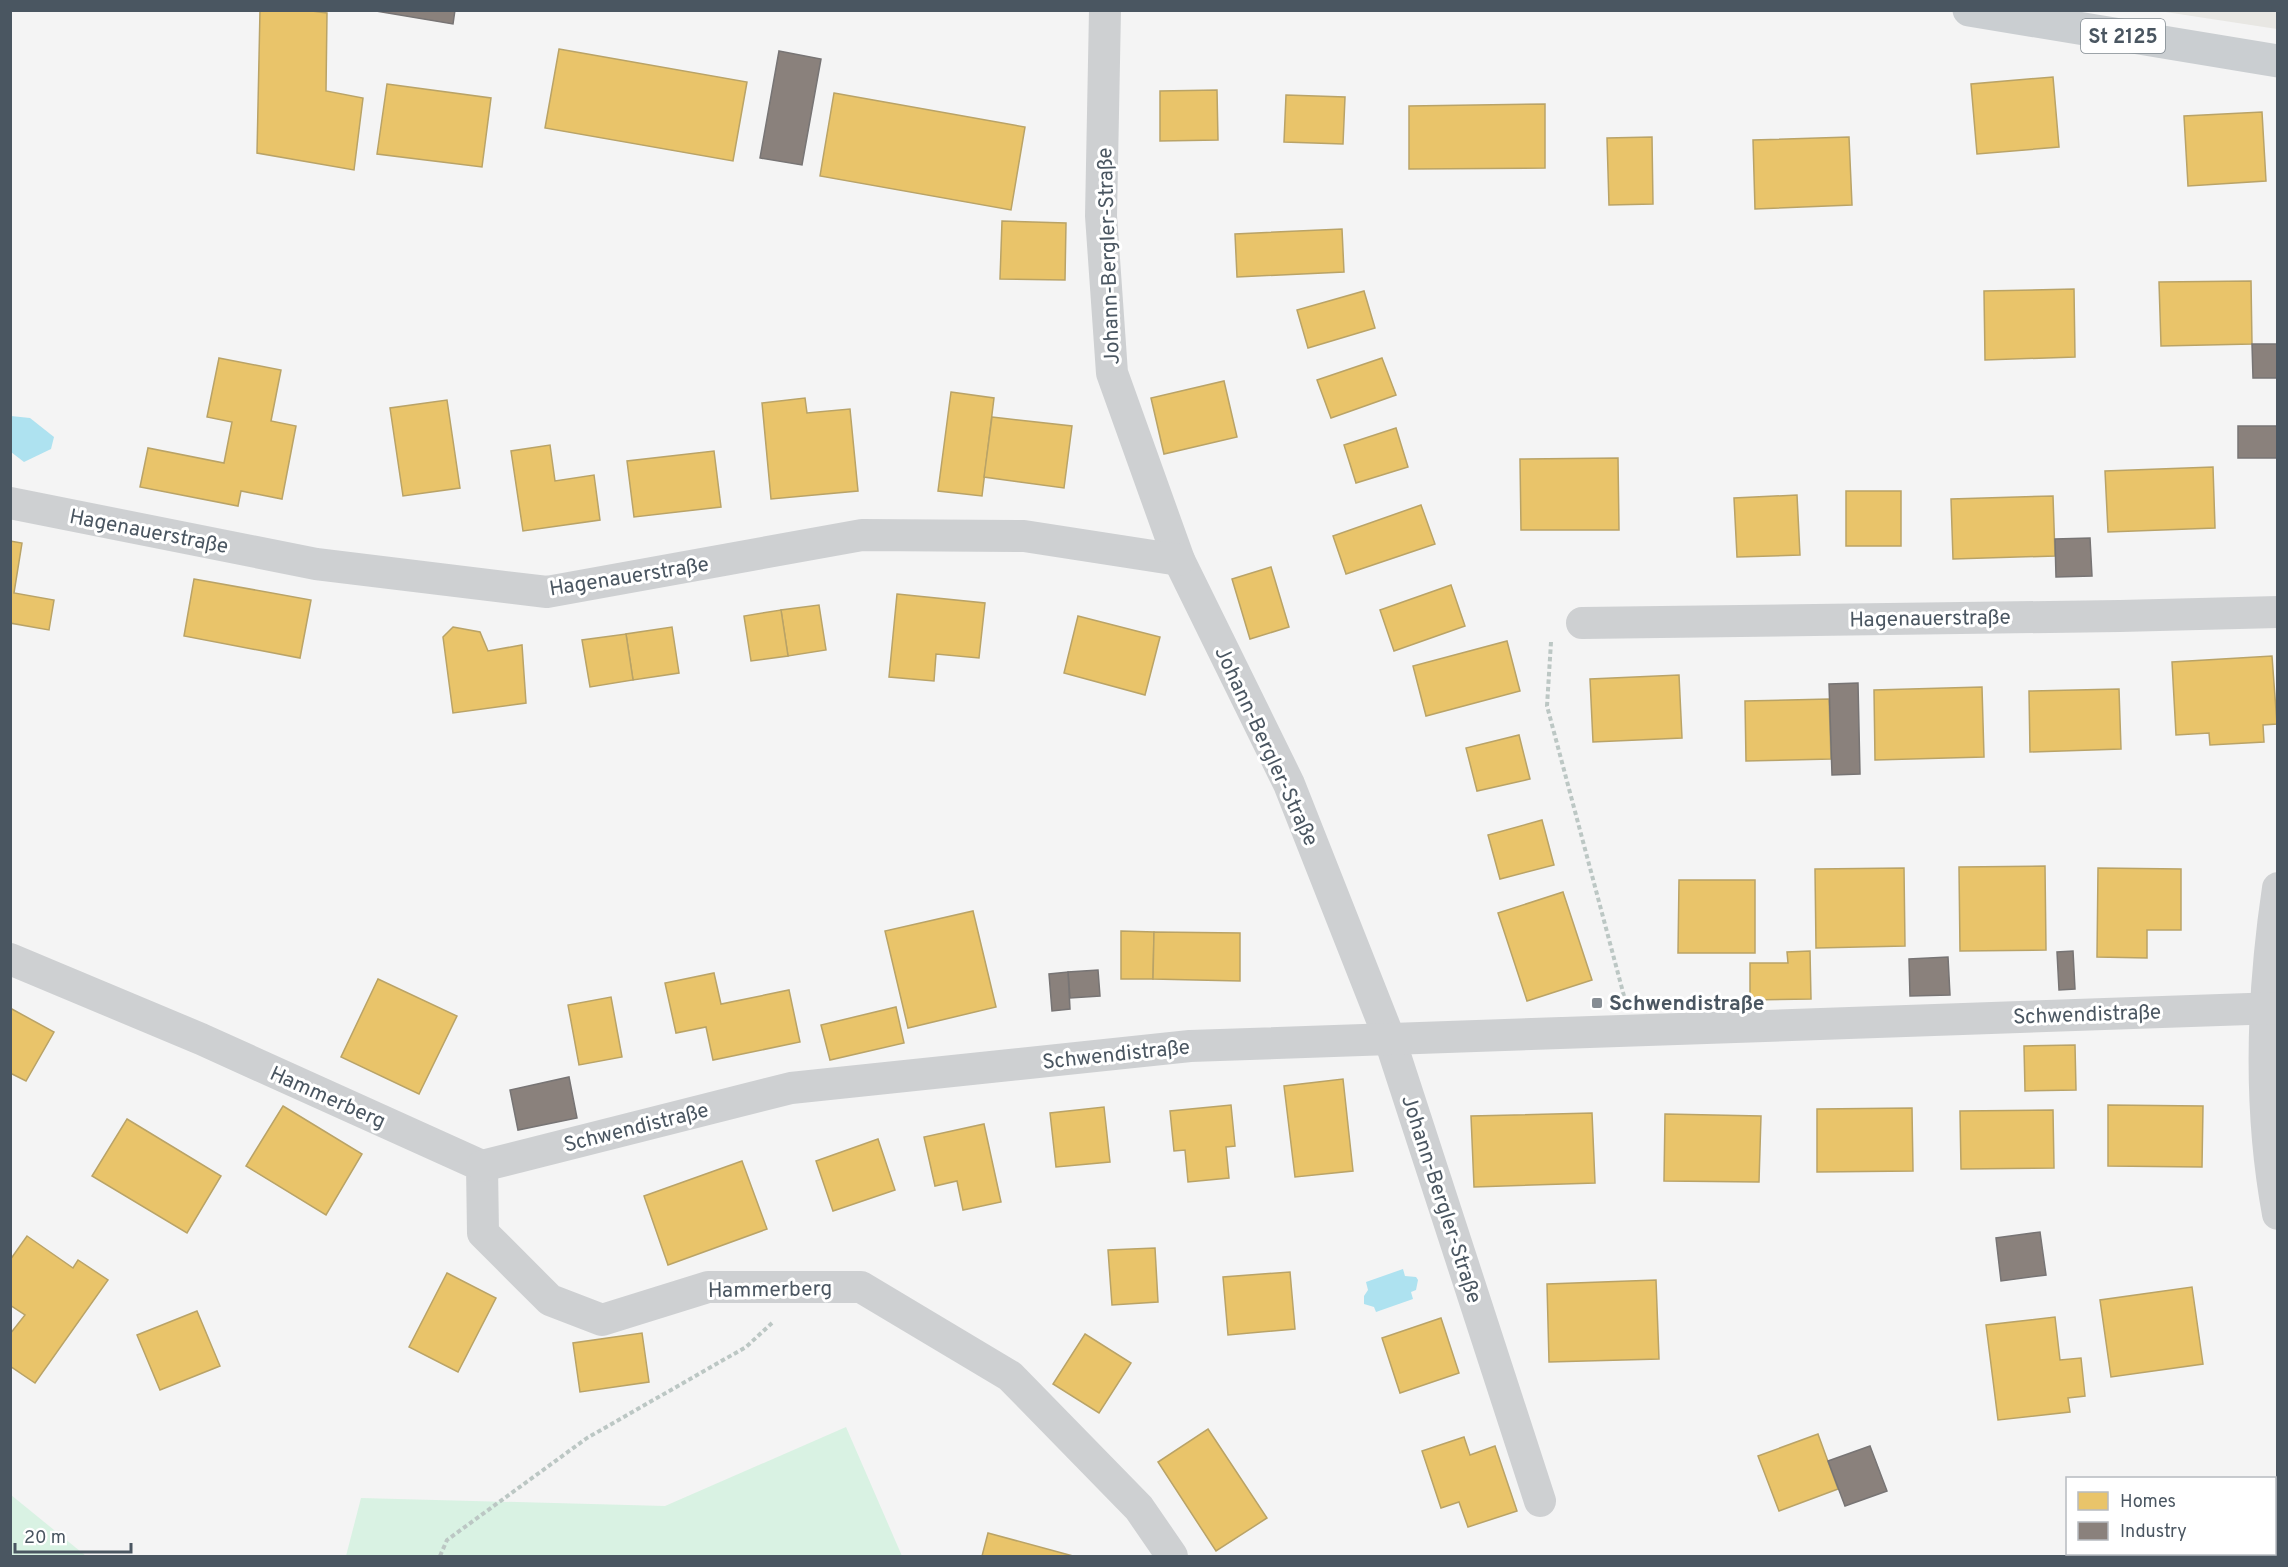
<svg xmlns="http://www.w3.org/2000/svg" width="2288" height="1567" font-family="Overpass,sans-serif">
<rect width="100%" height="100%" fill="#f4f4f4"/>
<path fill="#e8e7e3" d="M 2159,11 L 2277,11 L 2277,29 Z"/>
<g fill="#d9f2e3">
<path d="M 846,1427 L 902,1556 L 346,1556 L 361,1498 L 665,1506 Z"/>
<path d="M 11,1495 L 86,1556 L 11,1556 Z"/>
</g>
<g fill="#aee2f0">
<path d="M 11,416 L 30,418 L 54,437 L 51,449 L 24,462 L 11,452 Z"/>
<path d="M 1403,1269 L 1405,1276 L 1416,1277 L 1418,1280 L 1416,1290 L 1411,1292 L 1413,1299 L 1376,1312 L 1374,1307 L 1364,1304 L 1364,1296 L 1368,1290 L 1366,1282 Z"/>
</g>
<g fill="#e9c46a" stroke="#b9a367" stroke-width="1.5">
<path d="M 260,10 L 304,10 L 327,13 L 326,91 L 363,98 L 354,170 L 257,153 Z"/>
<path d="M 559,49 L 747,82 L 733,161 L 545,128 Z"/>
<path d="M 2053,77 L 2059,147 L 1977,154 L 1971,84 Z"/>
<path d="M 387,84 L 491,98 L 482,167 L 377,154 Z"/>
<path d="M 1217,90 L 1218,140 L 1160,141 L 1160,91 Z"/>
<path d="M 834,93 L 1025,127 L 1011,210 L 820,176 Z"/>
<path d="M 1286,95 L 1345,97 L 1343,144 L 1284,142 Z"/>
<path d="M 1545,104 L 1545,168 L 1409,169 L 1409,106 Z"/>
<path d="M 2262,112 L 2266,181 L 2188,186 L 2184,116 Z"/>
<path d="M 1652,137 L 1653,204 L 1609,205 L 1607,138 Z"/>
<path d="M 1849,137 L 1852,205 L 1755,209 L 1753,140 Z"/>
<path d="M 1002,221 L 1066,223 L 1065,280 L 1000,279 Z"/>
<path d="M 1342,229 L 1344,272 L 1237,277 L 1235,234 Z"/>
<path d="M 2251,281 L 2252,344 L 2161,346 L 2159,282 Z"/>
<path d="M 2074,289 L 2075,357 L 1985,360 L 1984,291 Z"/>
<path d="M 1364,291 L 1375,328 L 1308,348 L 1297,310 Z"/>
<path d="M 219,358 L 281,370 L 271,421 L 296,426 L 282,499 L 241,491 L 238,506 L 140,487 L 148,448 L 224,463 L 232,422 L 207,417 Z"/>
<path d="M 1382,358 L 1396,395 L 1331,418 L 1317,380 Z"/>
<path d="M 1224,381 L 1237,437 L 1164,454 L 1151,398 Z"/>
<path d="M 951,392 L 994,398 L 982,496 L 938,491 Z"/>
<path d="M 805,398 L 807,413 L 850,409 L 858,491 L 771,499 L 762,403 Z"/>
<path d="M 447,400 L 460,488 L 403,496 L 390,408 Z"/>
<path d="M 992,417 L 1072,426 L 1064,488 L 984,477 Z"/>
<path d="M 1396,428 L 1408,467 L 1356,483 L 1344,445 Z"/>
<path d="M 550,445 L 555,481 L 594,475 L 600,520 L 523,531 L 511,451 Z"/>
<path d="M 714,451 L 721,507 L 634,517 L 627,461 Z"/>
<path d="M 1618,458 L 1619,530 L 1521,530 L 1520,459 Z"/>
<path d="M 2213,467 L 2215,528 L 2108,532 L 2105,471 Z"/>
<rect x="1846" y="491" width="55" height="55"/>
<path d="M 1797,495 L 1800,555 L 1737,557 L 1734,498 Z"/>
<path d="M 2053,496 L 2055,556 L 1953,559 L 1951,499 Z"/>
<path d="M 1421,505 L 1435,544 L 1346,574 L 1333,536 Z"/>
<path d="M 10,541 L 22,543 L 14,593 L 54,600 L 49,630 L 10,623 Z"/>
<path d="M 1271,567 L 1289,627 L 1250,639 L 1232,579 Z"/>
<path d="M 194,579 L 311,600 L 300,658 L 184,636 Z"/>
<path d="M 1451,585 L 1465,626 L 1394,651 L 1380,610 Z"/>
<path d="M 897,594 L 985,603 L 979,658 L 936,654 L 934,681 L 889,677 Z"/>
<path d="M 819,605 L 826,650 L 788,656 L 781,610 Z"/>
<path d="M 781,610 L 788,656 L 751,661 L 744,616 Z"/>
<path d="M 1078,616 L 1160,637 L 1145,695 L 1064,673 Z"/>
<path d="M 453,627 L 480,632 L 488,651 L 522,645 L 526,703 L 453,713 L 443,637 Z"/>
<path d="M 672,627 L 679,673 L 633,680 L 626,634 Z"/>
<path d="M 626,634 L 633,680 L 590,687 L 582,640 Z"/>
<path d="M 1507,641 L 1520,691 L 1426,716 L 1413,666 Z"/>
<path d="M 2272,656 L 2277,724 L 2263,725 L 2264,742 L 2210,745 L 2209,733 L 2176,735 L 2172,662 Z"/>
<path d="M 1679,675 L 1682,738 L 1593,742 L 1590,679 Z"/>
<path d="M 1982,687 L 1984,757 L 1875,760 L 1874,690 Z"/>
<path d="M 2119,689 L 2121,749 L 2030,752 L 2029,691 Z"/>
<path d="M 1829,699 L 1831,759 L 1746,761 L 1745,701 Z"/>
<path d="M 1519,735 L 1530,779 L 1477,791 L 1466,748 Z"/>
<path d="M 1542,820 L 1554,865 L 1500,879 L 1488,835 Z"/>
<path d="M 2045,866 L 2046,950 L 1960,951 L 1959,867 Z"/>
<path d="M 1904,868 L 1905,946 L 1816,948 L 1815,869 Z"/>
<path d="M 2098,868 L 2181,869 L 2181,930 L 2147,930 L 2147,958 L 2097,957 Z"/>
<path d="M 1679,880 L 1755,880 L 1755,953 L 1678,953 Z"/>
<path d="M 1563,892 L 1592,980 L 1527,1001 L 1498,913 Z"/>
<path d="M 973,911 L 996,1007 L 908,1028 L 885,931 Z"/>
<path d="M 1121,931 L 1154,932 L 1153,979 L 1121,979 Z"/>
<path d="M 1154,932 L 1240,933 L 1240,981 L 1153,979 Z"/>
<path d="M 1810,951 L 1811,999 L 1750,1000 L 1750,963 L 1788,963 L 1787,952 Z"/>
<path d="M 714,973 L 721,1004 L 789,990 L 800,1042 L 713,1060 L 706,1027 L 676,1033 L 665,983 Z"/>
<path d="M 378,979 L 457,1016 L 419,1094 L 341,1057 Z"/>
<path d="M 611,997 L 622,1057 L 579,1065 L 568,1005 Z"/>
<path d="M 896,1007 L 904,1043 L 830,1060 L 821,1025 Z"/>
<path d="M 10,1008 L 54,1032 L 26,1081 L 10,1073 Z"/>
<path d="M 2075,1045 L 2076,1090 L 2025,1091 L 2024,1046 Z"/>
<path d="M 1343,1079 L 1353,1171 L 1295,1177 L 1284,1086 Z"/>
<path d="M 1231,1105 L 1235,1146 L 1226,1147 L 1229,1178 L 1188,1182 L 1185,1150 L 1174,1151 L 1170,1111 Z"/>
<path d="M 2108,1105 L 2203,1106 L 2202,1167 L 2108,1166 Z"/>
<path d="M 283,1106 L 362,1154 L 326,1215 L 246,1166 Z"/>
<path d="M 1104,1107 L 1110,1162 L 1056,1167 L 1050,1113 Z"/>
<path d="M 1912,1108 L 1913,1171 L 1817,1172 L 1817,1109 Z"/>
<path d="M 2053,1110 L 2054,1168 L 1961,1169 L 1960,1111 Z"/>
<path d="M 1592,1113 L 1595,1183 L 1474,1187 L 1471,1116 Z"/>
<path d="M 1665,1114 L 1761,1116 L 1759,1182 L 1664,1181 Z"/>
<path d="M 127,1119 L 221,1176 L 187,1233 L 92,1176 Z"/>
<path d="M 984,1124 L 1001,1202 L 963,1210 L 957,1181 L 935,1186 L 924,1137 Z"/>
<path d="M 878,1139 L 895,1190 L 833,1211 L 816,1161 Z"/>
<path d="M 742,1161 L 767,1229 L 668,1265 L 644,1196 Z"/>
<path d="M 27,1236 L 73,1268 L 78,1260 L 108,1280 L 35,1383 L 10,1366 L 10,1334 L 25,1315 L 10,1305 L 10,1260 Z"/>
<path d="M 1155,1248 L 1158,1302 L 1112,1305 L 1108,1250 Z"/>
<path d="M 1290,1272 L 1295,1329 L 1228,1335 L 1223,1277 Z"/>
<path d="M 447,1273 L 496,1298 L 458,1372 L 409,1347 Z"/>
<path d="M 1656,1280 L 1659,1359 L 1549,1362 L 1547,1284 Z"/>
<path d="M 2192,1287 L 2203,1364 L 2111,1377 L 2100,1300 Z"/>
<path d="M 197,1311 L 220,1366 L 160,1390 L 137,1335 Z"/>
<path d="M 2055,1317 L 2060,1360 L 2081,1358 L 2085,1396 L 2068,1398 L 2070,1412 L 1998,1420 L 1986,1325 Z"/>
<path d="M 1441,1318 L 1459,1373 L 1400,1393 L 1382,1338 Z"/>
<path d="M 642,1333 L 649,1382 L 580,1392 L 573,1343 Z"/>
<path d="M 1085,1334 L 1131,1363 L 1099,1413 L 1053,1384 Z"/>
<path d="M 1208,1429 L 1267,1518 L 1216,1551 L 1158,1462 Z"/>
<path d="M 1818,1434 L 1838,1489 L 1779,1511 L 1758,1456 Z"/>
<path d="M 1464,1437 L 1470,1455 L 1495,1446 L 1517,1511 L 1468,1527 L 1459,1502 L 1441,1508 L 1422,1451 Z"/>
<path d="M 2274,1497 L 2278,1497 L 2278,1556 L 2217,1556 L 2217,1554 L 2274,1554 Z"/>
<path d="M 988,1533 L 1073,1556 L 982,1556 Z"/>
</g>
<g fill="#8a817c" stroke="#777474" stroke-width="1.5">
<path d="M 370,10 L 455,10 L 453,24 Z"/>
<path d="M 779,51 L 821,59 L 802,165 L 760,158 Z"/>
<path d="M 2252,344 L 2278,344 L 2278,378 L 2253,378 Z"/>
<rect x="2238" y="426" width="40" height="32"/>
<path d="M 2090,538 L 2092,576 L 2056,577 L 2055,539 Z"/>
<path d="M 1858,683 L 1860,774 L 1832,775 L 1829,684 Z"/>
<path d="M 2073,951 L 2075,989 L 2059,990 L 2057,952 Z"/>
<path d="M 1948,957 L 1950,995 L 1910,996 L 1909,959 Z"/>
<path d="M 1098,970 L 1100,996 L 1070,998 L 1068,972 Z"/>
<path d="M 1068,972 L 1070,1009 L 1052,1011 L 1049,974 Z"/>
<path d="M 569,1077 L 577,1118 L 518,1130 L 510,1090 Z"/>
<path d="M 2040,1232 L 2046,1275 L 2001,1281 L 1996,1238 Z"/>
<path d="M 1870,1446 L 1887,1491 L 1845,1506 L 1828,1461 Z"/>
</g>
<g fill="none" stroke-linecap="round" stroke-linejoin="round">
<g stroke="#bcc7c4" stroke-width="4" stroke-dasharray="4.5 3" stroke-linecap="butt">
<path d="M 1551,642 L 1547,706 L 1624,996"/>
<path d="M 440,1556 L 447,1540 L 587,1438 L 746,1347 L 772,1323"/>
</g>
<g stroke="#ced0d2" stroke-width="32">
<path d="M 1105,10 L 1101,216 L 1112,373 L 1179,560 L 1289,784 L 1390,1040 L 1540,1501"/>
<path d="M 10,503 L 316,564 L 547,592 L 862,535 L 1024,536 L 1179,560"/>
<path d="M 1582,623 L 2120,616 L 2278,612"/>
<path d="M 2278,888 C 2262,996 2258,1106 2278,1214"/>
<path d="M 10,959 L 201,1039 L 482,1166 L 483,1233 L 550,1300 L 602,1320 L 708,1287 L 861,1287 L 1010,1376 L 1139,1508 L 1172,1556"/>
<path d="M 482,1166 L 791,1088 L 1190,1046 L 2278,1008"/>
</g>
<path stroke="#caced1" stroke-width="33" d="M 1969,10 L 2278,61"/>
</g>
<rect fill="#868d94" stroke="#fff" stroke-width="2" x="1591" y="997" width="12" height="12" rx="3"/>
<g text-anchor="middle" stroke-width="6" stroke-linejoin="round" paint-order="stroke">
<rect fill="#fff" stroke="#808990" stroke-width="1.5" x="2081" y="19" width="84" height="34" rx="4.5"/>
<g font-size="20" font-weight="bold" fill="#4a5661">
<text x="2123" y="43">St 2125</text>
</g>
<g font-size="21" fill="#4a5661" stroke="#fff">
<text transform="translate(1108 256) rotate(-92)" y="7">Johann-Bergler-Straße</text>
<text transform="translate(149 531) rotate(11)" y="7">Hagenauerstraße</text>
<text transform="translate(629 576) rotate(-9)" y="7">Hagenauerstraße</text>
<text transform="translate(1930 618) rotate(-1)" y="7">Hagenauerstraße</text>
<text transform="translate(1267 746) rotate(65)" y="7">Johann-Bergler-Straße</text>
<text transform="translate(2087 1014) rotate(-2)" y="7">Schwendistraße</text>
<text transform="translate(1116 1054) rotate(-6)" y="7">Schwendistraße</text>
<text transform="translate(328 1097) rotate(24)" y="7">Hammerberg</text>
<text transform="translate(636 1127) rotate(-14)" y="7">Schwendistraße</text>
<text transform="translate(1442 1199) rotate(72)" y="7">Johann-Bergler-Straße</text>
<text transform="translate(770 1289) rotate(-1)" y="7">Hammerberg</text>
</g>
<g font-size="21" font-weight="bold" fill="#4a5661" stroke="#fff" text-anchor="start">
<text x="1609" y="1010">Schwendistraße</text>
</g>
</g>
<rect width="2288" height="1567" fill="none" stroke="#4a5661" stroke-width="24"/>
<rect x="2066" y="1477" width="210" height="78" fill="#ffffff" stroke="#b7bbc0" stroke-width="1.5"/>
<rect x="2078" y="1492" width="30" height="18" fill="#e9c46a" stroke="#b7bbc0" stroke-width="1.5"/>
<text x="2120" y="1507" font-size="18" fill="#4a5661">Homes</text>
<rect x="2078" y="1522" width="30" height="18" fill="#8a817c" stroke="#b7bbc0" stroke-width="1.5"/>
<text x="2120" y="1537" font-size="18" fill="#4a5661">Industry</text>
<path d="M15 1543v9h116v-9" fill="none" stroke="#4a5661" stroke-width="3"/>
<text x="24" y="1543" font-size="18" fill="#4a5661" stroke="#ffffff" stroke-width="4.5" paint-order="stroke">20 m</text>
</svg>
